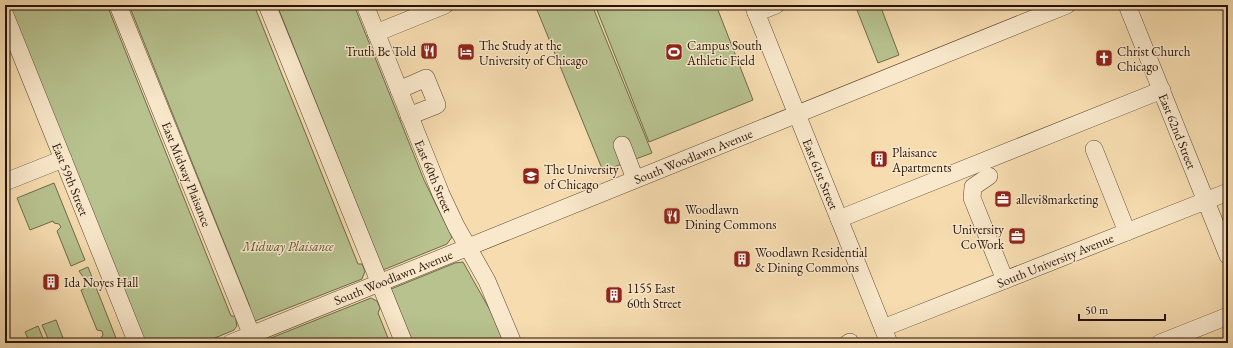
<svg xmlns="http://www.w3.org/2000/svg" width="1233" height="348" font-family="'EB Garamond',serif">
<rect width="100%" height="100%" fill="#f6dcaf"/>
<filter id="stains"><feTurbulence type="fractalNoise" baseFrequency=".005" numOctaves="4"/><feColorMatrix values="0 0 0 0 .2 0 0 0 0 .09 0 0 0 0 .02 0 0 0 .5 -.17"/></filter>
<radialGradient id="worn" r=".72"><stop offset=".6" stop-color="#630" stop-opacity="0"/><stop offset="1" stop-color="#630" stop-opacity=".3"/></radialGradient>
<g fill="#b7c28f" stroke="#6e6a4a">
<path d="M 9,5 L 107,5 L 231,316 L 235,316 L 237,326 L 234,330 L 203,343 L 144,343 Z"/>
<path d="M 129,5 L 254,5 L 358,264 L 362,264 L 365,271 L 362,279 L 255,321 L 247,311 L 250,307 Z"/>
<path d="M 277,5 L 354,5 L 424,180 L 452,237 L 447,244 L 383,270 Z"/>
<path d="M 535,5 L 592,5 L 652,153 L 603,171 Z"/>
<path d="M 595,5 L 716,5 L 753,100 L 649,142 Z"/>
<path d="M 855,5 L 880,5 L 899,55 L 878,63 Z"/>
<path d="M 54,183 L 85,260 L 71,266 L 57,231 L 61,227 L 59,224 L 54,223 L 53,221 L 30,230 L 17,198 Z"/>
<path d="M 463,262 L 491,312 L 504,343 L 412,343 L 391,289 L 455,263 Z"/>
<path d="M 88,267 L 118,343 L 95,343 L 101,341 L 100,339 L 103,335 L 102,331 L 97,330 L 81,290 L 86,288 L 84,284 L 86,281 L 79,271 Z"/>
<path d="M 371,298 L 377,301 L 380,308 L 378,313 L 390,343 L 263,343 L 266,340 Z"/>
<path d="M 56,320 L 65,343 L 50,343 L 42,325 Z"/>
<path d="M 38,326 L 45,343 L 30,343 L 25,332 Z"/>
</g>
<g fill="none" stroke-linecap="round" stroke-linejoin="round">
<defs>
<g id="minor">
<path d="M 118,5 L 255,343"/>
<path d="M 267,5 L 404,343"/>
<path d="M 365,5 L 441,194 L 456,226 L 487,281 L 513,343"/>
<path d="M 753,5 L 889,343"/>
<path d="M 1127,5 L 1228,256"/>
<path d="M 756,13 L 776,5"/>
<path d="M 5,15 L 137,343"/>
<path d="M 376,33 L 445,5"/>
<path d="M 399,90 L 426,78 L 437,105 L 409,116"/>
<path d="M 622,145 L 635,179"/>
<path d="M 1094,149 L 1127,232"/>
<path d="M 989,176 L 973,187 L 972,198 L 1005,280"/>
<path d="M 5,182 L 63,159"/>
<path d="M 839,219 L 1162,90"/>
<path d="M 883,328 L 1228,192"/>
<path d="M 231,343 L 1067,5"/>
<path d="M 848,343 L 850,342"/>
<path d="M 1160,343 L 1228,316"/>
</g>
</defs>
<use href="#minor" stroke="#5a4430" stroke-width="18"/>
<use href="#minor" stroke="#f9e8cb" stroke-width="17"/>
</g>
<defs>
<symbol id="restaurant-square" viewBox="-11 -11 22 22"><rect x="-9" y="-9" width="18" height="18" rx="4" fill="#8f2418" stroke="#f9e8cb"/><path d="M-5-6h1v4h1v-4h1v4h1v-4h1v5L-1.5 .5V6h-2V.5L-5-1ZM5-6V6H3V1.5H1.5Q1.5-4 5-6Z" fill="#fff"/></symbol>
<symbol id="hotel-square" viewBox="-11 -11 22 22"><rect x="-9" y="-9" width="18" height="18" rx="4" fill="#8f2418" stroke="#f9e8cb"/><path d="M-6-4.5h1.5V1H6V5H4.5V3h-9V5H-6ZM-4 0a1.8 1.8 0 1 1 3.6 0ZM.5 0V-2.5h3Q6-2.5 6 0Z" fill="#fff"/></symbol>
<symbol id="stadium-square" viewBox="-11 -11 22 22"><rect x="-9" y="-9" width="18" height="18" rx="4" fill="#8f2418" stroke="#f9e8cb"/><path d="M0-5a6.5 5 0 1 0 0 10a6.5 5 0 1 0 0-10ZM-3.5-1.8h7v3.6h-7Z" fill="#fff"/></symbol>
<symbol id="church-square" viewBox="-11 -11 22 22"><rect x="-9" y="-9" width="18" height="18" rx="4" fill="#8f2418" stroke="#f9e8cb"/><path d="M-1.2-6h2.4v3.5h3.3v2.4h-3.3V6h-2.4V-.1h-3.3v-2.4h3.3Z" fill="#fff"/></symbol>
<symbol id="building-square" viewBox="-11 -11 22 22"><rect x="-9" y="-9" width="18" height="18" rx="4" fill="#8f2418" stroke="#f9e8cb"/><path d="M-4-6H4V6H1V3H-1V6H-4ZM-2.5-4.3h1.7v1.8h-1.7ZM.8-4.3h1.7v1.8H.8ZM-2.5-1h1.7V.8h-1.7ZM.8-1h1.7V.8H.8Z" fill="#fff"/></symbol>
<symbol id="university-square" viewBox="-11 -11 22 22"><rect x="-9" y="-9" width="18" height="18" rx="4" fill="#8f2418" stroke="#f9e8cb"/><path d="M0-5L7-2L0 1L-7-2ZM-4 1L0 2.5L4 1V4Q0 6-4 4Z" fill="#fff"/></symbol>
<symbol id="office-square" viewBox="-11 -11 22 22"><rect x="-9" y="-9" width="18" height="18" rx="4" fill="#8f2418" stroke="#f9e8cb"/><path d="M-6-3h4V-5.5h4V-3h4V5H-6ZM-1-4.5V-3h2v-1.5ZM-6 0V1H6V0Z" fill="#fff"/></symbol>
</defs>
<g fill-rule="evenodd">
<use href="#restaurant-square" x="419" y="41" width="20" height="20"/>
<use href="#hotel-square" x="456" y="42" width="20" height="20"/>
<use href="#stadium-square" x="664" y="42" width="20" height="20"/>
<use href="#church-square" x="1094" y="48" width="20" height="20"/>
<use href="#building-square" x="869" y="149" width="20" height="20"/>
<use href="#university-square" x="521" y="166" width="20" height="20"/>
<use href="#office-square" x="993" y="189" width="20" height="20"/>
<use href="#restaurant-square" x="662" y="206" width="20" height="20"/>
<use href="#office-square" x="1007" y="226" width="20" height="20"/>
<use href="#building-square" x="732" y="249" width="20" height="20"/>
<use href="#building-square" x="41" y="272" width="20" height="20"/>
<use href="#building-square" x="604" y="285" width="20" height="20"/>
</g>
<g text-anchor="middle" stroke-width="3" stroke-linejoin="round" paint-order="stroke">
<g font-size="13" fill="#261106" stroke="#f9e8cb" text-anchor="start">
<text x="479" y="50">The Study at the<tspan x="479" dy="15">University of Chicago</tspan></text>
<text x="687" y="50">Campus South<tspan x="687" dy="15">Athletic Field</tspan></text>
<text x="416" y="56" text-anchor="end">Truth Be Told</text>
<text x="1117" y="56">Christ Church<tspan x="1117" dy="15">Chicago</tspan></text>
<text x="892" y="157">Plaisance<tspan x="892" dy="15">Apartments</tspan></text>
<text x="544" y="174">The University<tspan x="544" dy="15">of Chicago</tspan></text>
<text x="1016" y="204">allevi8marketing</text>
<text x="685" y="214">Woodlawn<tspan x="685" dy="15">Dining Commons</tspan></text>
<text x="1004" y="234" text-anchor="end">University<tspan x="1004" dy="15">CoWork</tspan></text>
<text x="755" y="257">Woodlawn Residential<tspan x="755" dy="15">&amp; Dining Commons</tspan></text>
<text x="64" y="287">Ida Noyes Hall</text>
<text x="627" y="293">1155 East<tspan x="627" dy="15">60th Street</tspan></text>
</g>
<g font-size="13" fill="#261106" stroke="#f9e8cb">
<text transform="translate(1178 131) rotate(68)" y="5">East 62nd Street</text>
<text transform="translate(693 156) rotate(-22)" y="5">South Woodlawn Avenue</text>
<text transform="translate(187 174) rotate(68)" y="5">East Midway Plaisance</text>
<text transform="translate(821 174) rotate(68)" y="5">East 61st Street</text>
<text transform="translate(434 176) rotate(67)" y="5">East 60th Street</text>
<text transform="translate(71 179) rotate(68)" y="5">East 59th Street</text>
<text transform="translate(1055 260) rotate(-22)" y="5">South University Avenue</text>
<text transform="translate(393 277) rotate(-22)" y="5">South Woodlawn Avenue</text>
</g>
<g font-size="13" font-style="italic" fill="#594f36" stroke="#f9e8cb">
<text x="288" y="251">Midway Plaisance</text>
</g>
</g>
<rect width="1233" height="348" fill="none" stroke="#f6dcaf" stroke-width="20"/>
<rect x="6" y="6" width="1221" height="336" fill="none" stroke="#261106" stroke-width="2"/>
<rect x="10" y="10" width="1213" height="328" fill="none" stroke="#261106"/>
<path d="M1079 314v6h86v-6" fill="none" stroke="#261106" stroke-width="2"/>
<text x="1085" y="314" font-size="12" fill="#261106" stroke="#f9e8cb" stroke-width="3" paint-order="stroke">50 m</text>
<rect width="100%" height="100%" filter="url(#stains)"/>
<rect width="100%" height="100%" fill="url(#worn)"/>
</svg>
